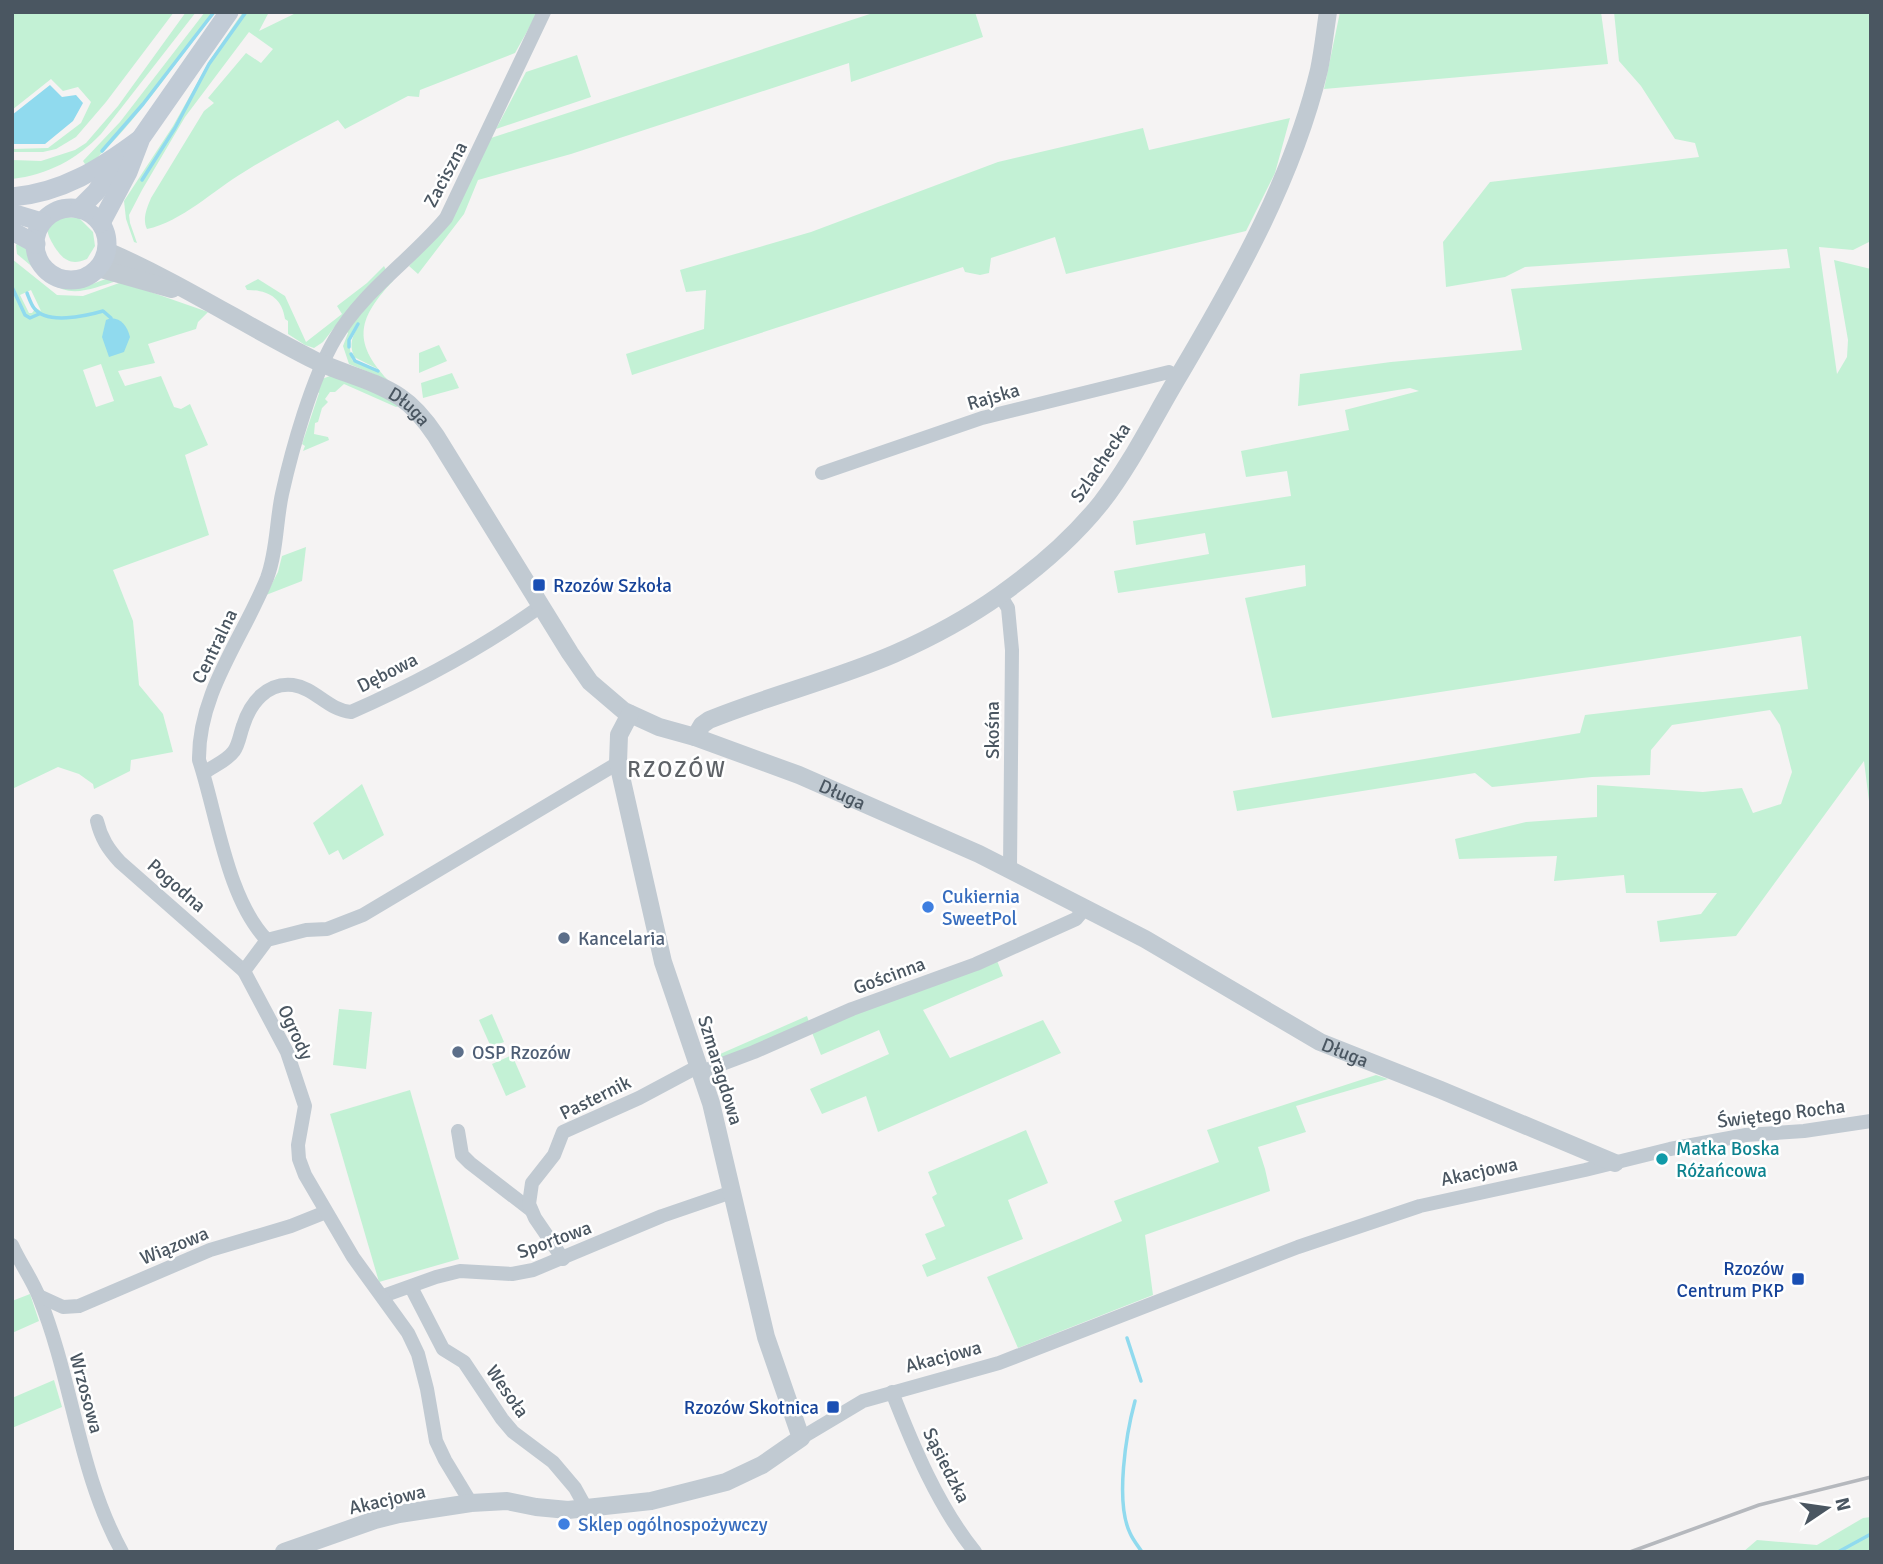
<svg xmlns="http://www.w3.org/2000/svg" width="1883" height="1564" font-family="Signika,sans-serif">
<rect width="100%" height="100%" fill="#f5f3f3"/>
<g fill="#c3f1d5" fill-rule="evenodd">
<path d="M 12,12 L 174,12 L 106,102 L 76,137 L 56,149 L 43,152 L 12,152 L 12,149 L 48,148 L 81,123 L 91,102 L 78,87 L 63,91 L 51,79 L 12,110 Z"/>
<path d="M 186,12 L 196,12 L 101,134 C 77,159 48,175 12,179 L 12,160 L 41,161 L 75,150 L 86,143 L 118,106 Z"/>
<path d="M 205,12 L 216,12 C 173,64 137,123 87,167 L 83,161 L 120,122 Z"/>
<path d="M 243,12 L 269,12 L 259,31 L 298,12 L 538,12 L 515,53 L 420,90 L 419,97 L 408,96 L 345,129 L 338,120 C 306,137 274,153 244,172 C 214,190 181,222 147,229 C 142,219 147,208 151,198 L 204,111 L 214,103 L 208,98 L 246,53 L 261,63 L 273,49 L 249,32 L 185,117 L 142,190 L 129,215 L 130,223 L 137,243 L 134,242 L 126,219 L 124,201 L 173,126 L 210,60 Z"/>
<path d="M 876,12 L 975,12 L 983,37 L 851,82 L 849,63 L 571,154 L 478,180 L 464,214 L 418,274 L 409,266 L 445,226 L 491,138 Z"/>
<path d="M 1340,12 L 1601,12 L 1608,64 L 1324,89 Z"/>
<path d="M 1614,12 L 1871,12 L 1871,241 L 1853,250 L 1819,247 L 1837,374 L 1847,357 L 1848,340 L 1834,260 L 1871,269 L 1871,817 L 1864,761 L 1736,936 L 1660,942 L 1657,921 L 1701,914 L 1717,893 L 1626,893 L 1624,875 L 1554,881 L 1557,856 L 1459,859 L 1455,839 L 1526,822 L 1597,817 L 1597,785 L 1703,792 L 1742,788 L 1753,813 L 1781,804 L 1792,772 L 1780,725 L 1770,710 L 1672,725 L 1651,750 L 1650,775 L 1592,777 L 1492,787 L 1475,773 L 1237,811 L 1233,791 L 1580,733 L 1585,715 L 1808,689 L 1801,636 L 1272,718 L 1245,598 L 1306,586 L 1305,565 L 1118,593 L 1114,571 L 1209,554 L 1205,533 L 1136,545 L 1133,521 L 1291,496 L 1287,471 L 1246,477 L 1241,451 L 1349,430 L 1345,410 L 1419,391 L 1410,388 L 1298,406 L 1300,374 L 1391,362 L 1522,350 L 1511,289 L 1790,268 L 1787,249 L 1525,267 L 1505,277 L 1446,287 L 1443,242 L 1490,182 L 1699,157 L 1695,143 L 1675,139 L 1641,86 L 1619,61 Z"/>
<path d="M 577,55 L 591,97 L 496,129 L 526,72 Z"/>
<path d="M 1290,118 L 1275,173 L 1246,231 L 1066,274 L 1055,237 L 991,258 L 989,273 L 980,275 L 965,272 L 963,267 L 632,375 L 626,354 L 704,329 L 706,290 L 686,292 L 680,270 L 811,232 L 998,162 L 1143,128 L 1149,150 Z"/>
<path d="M 63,217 L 79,218 L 93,232 L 95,246 L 87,259 C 71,266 63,260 54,246 C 45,231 44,225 63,217 Z"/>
<path d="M 19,242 L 27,248 L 42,275 L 17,254 L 16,245 Z"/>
<path d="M 12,259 L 57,295 L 83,296 L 122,282 L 208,312 L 198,322 L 196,329 L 148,344 L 155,363 L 118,371 L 125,386 L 161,376 L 174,407 L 181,409 L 190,404 L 208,445 L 185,455 L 209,535 L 113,570 L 133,621 L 139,685 L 163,714 L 173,752 L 131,760 L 130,771 L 94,789 L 93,784 L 79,774 L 58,767 L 12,789 ZM 31,290 L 41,311 L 36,308 L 32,313 L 29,313 L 20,295 ZM 101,364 L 114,401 L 96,407 L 83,370 Z"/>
<path d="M 384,266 L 387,272 L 337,324 L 323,342 L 314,348 L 305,345 L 288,334 L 288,321 L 285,319 C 282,297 267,290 247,290 L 245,286 L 258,279 L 285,296 L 306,342 L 342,314 L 337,306 L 367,283 Z"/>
<path d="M 106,279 L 117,281 C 96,287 69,300 52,282 C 77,291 81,288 106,279 Z"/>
<path d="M 391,279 L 393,281 C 359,317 351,341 388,380 L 349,364 L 343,346 L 348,333 L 346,331 ZM 357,323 L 359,325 C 352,337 349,343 354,357 L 376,368 L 378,370 L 376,371 L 352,360 L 348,339 Z"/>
<path d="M 439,345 L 447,361 L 419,373 L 419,353 Z"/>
<path d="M 452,373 L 459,388 L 423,398 L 421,383 Z"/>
<path d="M 335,374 L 401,405 L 396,407 L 344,384 L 335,392 L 330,392 L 325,399 L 328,402 L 322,408 L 318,422 L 315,423 L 314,434 L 328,437 L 329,440 L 303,451 L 305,446 L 302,444 L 319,393 L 316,391 L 322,379 Z"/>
<path d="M 306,547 L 302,581 L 266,595 L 278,572 L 282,556 Z"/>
<path d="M 362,784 L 384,835 L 343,860 L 338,850 L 329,855 L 313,823 Z"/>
<path d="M 996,958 L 1003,976 L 923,1010 L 950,1058 L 1043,1020 L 1061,1053 L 878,1132 L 866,1096 L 822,1114 L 810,1089 L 889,1054 L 879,1030 L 821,1055 L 811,1030 Z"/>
<path d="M 339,1009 L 372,1012 L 366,1069 L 333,1065 Z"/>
<path d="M 492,1014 L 504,1042 L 491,1047 L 479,1020 Z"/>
<path d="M 807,1016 L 809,1022 L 713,1063 L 711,1058 Z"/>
<path d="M 512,1055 L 526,1087 L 506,1096 L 492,1064 Z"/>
<path d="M 1376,1075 L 1388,1079 L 1296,1106 L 1306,1132 L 1258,1147 L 1265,1169 L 1270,1191 L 1145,1235 L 1153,1295 L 1018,1348 L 987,1277 L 1122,1221 L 1114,1201 L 1219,1162 L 1207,1130 Z"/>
<path d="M 410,1090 L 459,1259 L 379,1282 L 330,1114 Z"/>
<path d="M 1026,1130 L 1048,1183 L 1008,1200 L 1023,1239 L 927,1277 L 922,1265 L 936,1259 L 925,1234 L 945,1226 L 932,1197 L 937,1194 L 928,1172 Z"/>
<path d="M 30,1294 L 39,1321 L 12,1333 L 12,1301 Z"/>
<path d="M 54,1380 L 62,1407 L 12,1428 L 12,1398 Z"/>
<path d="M 1871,1517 L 1871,1552 L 1743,1552 L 1757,1540 L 1817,1545 L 1863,1518 Z"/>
</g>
<g fill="#90daee">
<path d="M 50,85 L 62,97 L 76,95 L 83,103 L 73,121 L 45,144 L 12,144 L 12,115 Z"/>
<path d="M 111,318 C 122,319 127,326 130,337 L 124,352 L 109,357 L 102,337 L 106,320 Z"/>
</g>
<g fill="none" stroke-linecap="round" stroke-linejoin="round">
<g stroke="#90daee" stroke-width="3.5">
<path d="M 102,151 L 143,104 L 214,12"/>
<path d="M 142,180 L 175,128 L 209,64 L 246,12"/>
<path d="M 12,287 L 25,315 L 30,318 L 39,314"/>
<path d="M 27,293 C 29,298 31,304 34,308 C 46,325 86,316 103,311 L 111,318"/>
<path d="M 349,347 L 349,340 L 358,324"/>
<path d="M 351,354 L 355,361 L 378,371"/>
<path d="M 1127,1338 L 1141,1381"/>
<path d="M 1135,1401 C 1126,1434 1115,1502 1130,1533 C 1133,1540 1138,1546 1142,1552"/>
<path d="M 1838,1552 L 1871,1534"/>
</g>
<g stroke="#c1cad2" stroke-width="14">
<path d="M 822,473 L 982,418 L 1169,372 L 1178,377"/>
<path d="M 1000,595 L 1008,608 L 1012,650 L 1010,868"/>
<path d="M 204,773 C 213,766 227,761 234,751 C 239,744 240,734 243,726 C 250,703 267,682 293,685 C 315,688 328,710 351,712 C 417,683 482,648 541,606"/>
<path d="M 97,821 C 101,838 108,849 120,862 L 244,971"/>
<path d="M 267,940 C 227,899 217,814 199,760 C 198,693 243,638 267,578 C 277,551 276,522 282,494 C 292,449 312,378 335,339 C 363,291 411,260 446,218 L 544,12"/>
<path d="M 701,1072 L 754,1052 L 852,1009 L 976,964 L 1076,919 L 1086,907"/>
<path d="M 458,1131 L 462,1155 L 470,1163 L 531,1210"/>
<path d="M 12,1245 C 20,1263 32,1279 39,1297 C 73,1381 78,1472 122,1552"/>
<path d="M 563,1259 L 535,1218 L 529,1204 L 532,1183 L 554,1155 L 563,1132 L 639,1098 L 699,1066"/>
<path d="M 411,1287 L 443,1349 L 464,1362 L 502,1419 L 513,1432 L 553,1462 L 575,1488 L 586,1508"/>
<path d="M 39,1296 L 63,1307 L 79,1306 L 210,1250 L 291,1226 L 326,1212"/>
<path d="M 383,1296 L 436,1277 L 460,1271 L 512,1274 L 533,1270 L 662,1216 L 732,1192"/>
<path d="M 892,1392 C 913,1446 938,1506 975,1552"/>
<path d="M 801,1438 L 863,1401 L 999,1363 L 1298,1247 L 1420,1206 L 1585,1170 L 1670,1149 L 1746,1135 L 1804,1131 L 1871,1121"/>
<path d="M 471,1503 L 445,1460 L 436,1441 L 427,1389 L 418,1354 L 408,1333 L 353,1257 L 305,1175 L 299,1159 L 298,1145 L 305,1106 L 287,1052 L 244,971 L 267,940 L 306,930 L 327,929 L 363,915 L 618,763"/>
</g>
<g stroke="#c1cad2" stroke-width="18">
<path id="s1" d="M 107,251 C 179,282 246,326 316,361 C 344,374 374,380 400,397 C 415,407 426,421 436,436 L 570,653 L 590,682 L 624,711 L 659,727 L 695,737 L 799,775 L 979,854 L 1145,939 L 1320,1042 L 1441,1090 L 1615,1163"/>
<path d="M 98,268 L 172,289"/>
<path d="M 695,737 L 702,725 L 709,720 C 770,695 834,680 894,654 C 928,639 969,617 1000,595 C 1037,569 1073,538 1101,503 C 1132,463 1155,415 1181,372 C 1237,277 1293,178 1319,70 C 1323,51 1325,31 1328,12"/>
<path d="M 284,1552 L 375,1520 L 399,1514 L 471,1503 L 507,1501 L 536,1507 L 568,1510 L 651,1501 L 726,1482 L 762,1465 L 801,1438 L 766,1337 L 711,1103 L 663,962 L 618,763 L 619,735 L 630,714"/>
</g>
<g stroke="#c1cbd6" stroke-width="19">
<path d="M 12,197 C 62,193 101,168 140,139"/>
<circle cx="71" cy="244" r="36"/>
<path d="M 79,209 L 96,192 L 119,159"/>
<path d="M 12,213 L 42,222"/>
<path d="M 101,223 L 128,172 L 141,138 L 229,12"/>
<path d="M 12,231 L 36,244"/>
</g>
<path stroke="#b5b8bd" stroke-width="3.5" d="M 1630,1552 L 1759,1505 L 1871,1477"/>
</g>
<g fill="#1a4fb4" stroke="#fff" stroke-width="2.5">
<rect x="532" y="578" width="14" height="14" rx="3.5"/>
<rect x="1791" y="1272" width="14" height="14" rx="3.5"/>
<rect x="826" y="1400" width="14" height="14" rx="3.5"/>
</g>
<g fill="#3f7fe0" stroke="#fff" stroke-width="2.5">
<circle cx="928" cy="907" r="7"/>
<circle cx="564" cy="1524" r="7"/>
</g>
<g fill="#5c6f8a" stroke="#fff" stroke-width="2.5">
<circle cx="564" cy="938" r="7"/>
<circle cx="458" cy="1052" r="7"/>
</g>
<circle fill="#0f9aa8" stroke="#fff" stroke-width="2.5" cx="1662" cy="1159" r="7"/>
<g text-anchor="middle" stroke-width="5" stroke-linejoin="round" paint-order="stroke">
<g font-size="19" fill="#4a5661" stroke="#fff">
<text transform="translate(445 174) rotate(-62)" y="7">Zaciszna</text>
<text transform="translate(993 396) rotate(-16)" y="7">Rajska</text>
<text dy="7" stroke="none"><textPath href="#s1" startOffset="341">Długa</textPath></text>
<text transform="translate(1100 462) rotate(-56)" y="7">Szlachecka</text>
<text transform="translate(214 646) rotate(-64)" y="7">Centralna</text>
<text transform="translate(387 672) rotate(-27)" y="7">Dębowa</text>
<text transform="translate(992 730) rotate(-90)" y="7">Skośna</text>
<text dy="7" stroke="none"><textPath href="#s1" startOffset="950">Długa</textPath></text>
<text transform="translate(177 885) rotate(41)" y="7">Pogodna</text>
<text transform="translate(889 975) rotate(-20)" y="7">Gościnna</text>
<text transform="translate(296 1032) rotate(65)" y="7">Ogrody</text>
<text dy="7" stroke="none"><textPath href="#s1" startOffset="1516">Długa</textPath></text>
<text transform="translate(721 1070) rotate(73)" y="7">Szmaragdowa</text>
<text transform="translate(595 1097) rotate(-26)" y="7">Pasternik</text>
<text transform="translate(1781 1113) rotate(-7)" y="7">Świętego Rocha</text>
<text transform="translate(1479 1171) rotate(-12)" y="7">Akacjowa</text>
<text transform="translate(554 1239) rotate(-20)" y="7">Sportowa</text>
<text transform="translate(174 1245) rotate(-22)" y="7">Wiązowa</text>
<text transform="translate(943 1356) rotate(-15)" y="7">Akacjowa</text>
<text transform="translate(508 1391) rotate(55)" y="7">Wesoła</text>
<text transform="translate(87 1393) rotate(75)" y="7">Wrzosowa</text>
<text transform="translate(947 1465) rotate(63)" y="7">Sąsiedzka</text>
<text transform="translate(387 1499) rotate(-13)" y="7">Akacjowa</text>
</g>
<g font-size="19" fill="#164399" stroke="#fff" text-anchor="end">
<text x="553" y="592" text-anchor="start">Rzozów Szkoła</text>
<text x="1784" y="1275">Rzozów<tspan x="1784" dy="22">Centrum PKP</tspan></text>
<text x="819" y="1414">Rzozów Skotnica</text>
</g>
<g font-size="19" fill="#366cbe" stroke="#fff" text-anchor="start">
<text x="942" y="903">Cukiernia<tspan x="942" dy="22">SweetPol</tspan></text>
<text x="578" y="1531">Sklep ogólnospożywczy</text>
</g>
<g font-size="19" fill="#4e5e75" stroke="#fff" text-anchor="start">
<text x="578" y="945">Kancelaria</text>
<text x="472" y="1059">OSP Rzozów</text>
</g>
<g font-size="19" fill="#0d838f" stroke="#fff" text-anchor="start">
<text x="1676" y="1155">Matka Boska<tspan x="1676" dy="22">Różańcowa</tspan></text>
</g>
<g font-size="23" letter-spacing="2" fill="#5f6368" stroke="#fff">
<text x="677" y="777">RZOZÓW</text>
</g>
</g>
<rect width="1883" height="1564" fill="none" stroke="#4a5661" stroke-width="28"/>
<g transform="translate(1827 1508) rotate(77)" stroke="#ffffff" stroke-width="5" paint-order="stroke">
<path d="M0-5L12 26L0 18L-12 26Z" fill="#4a5661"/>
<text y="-10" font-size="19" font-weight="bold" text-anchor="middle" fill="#4a5661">N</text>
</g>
</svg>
